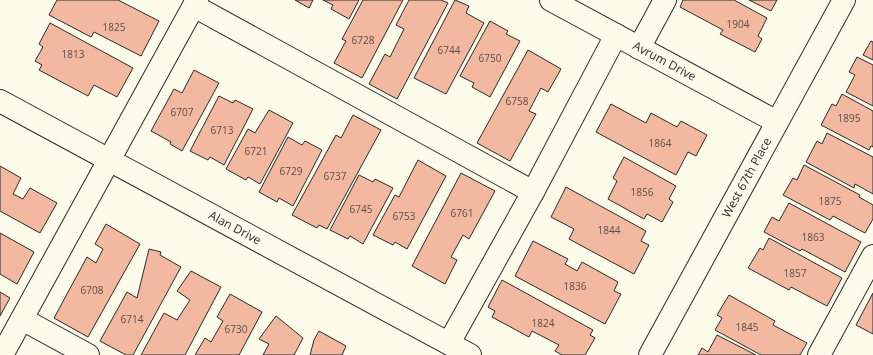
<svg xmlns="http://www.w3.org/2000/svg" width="873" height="355" font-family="'Open Sans',sans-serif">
<rect width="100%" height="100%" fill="#fdfbea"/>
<g fill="#f2b8a0" stroke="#2b2b2b">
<path d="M 57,0 L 118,0 L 159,21 L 141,56 L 94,32 L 91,37 L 49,15 Z"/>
<path d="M 295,0 L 313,0 L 309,8 Z"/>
<path d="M 323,0 L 359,0 L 349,19 L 331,9 L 333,5 Z"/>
<path d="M 363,0 L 403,0 L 362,78 L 334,63 L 346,41 L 342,39 Z"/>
<path d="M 409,0 L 441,0 L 448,3 L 397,99 L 369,84 L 385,54 L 390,57 L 404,29 L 396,25 Z"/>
<path d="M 455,0 L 469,6 L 466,13 L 484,23 L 446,94 L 414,78 Z"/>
<path d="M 683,0 L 734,0 L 767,18 L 758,36 L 762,39 L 755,52 L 720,34 L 723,30 L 680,7 Z"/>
<path d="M 749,0 L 777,0 L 771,11 Z"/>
<path d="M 490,21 L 508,31 L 506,34 L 520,41 L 490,97 L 472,87 L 474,83 L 460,76 Z"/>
<path d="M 50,23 L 133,68 L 117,97 L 94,85 L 88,96 L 39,70 L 42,65 L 35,61 L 43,47 L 39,44 Z"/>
<path d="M 871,41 L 873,42 L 873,60 L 863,55 Z"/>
<path d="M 528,50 L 561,69 L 548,92 L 541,88 L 529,111 L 536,114 L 510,161 L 477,143 Z"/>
<path d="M 857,57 L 873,65 L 873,106 L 846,92 L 855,75 L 849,72 Z"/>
<path d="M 194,70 L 219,83 L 182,151 L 170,144 L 171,142 L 151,131 L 174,89 L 182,93 Z"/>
<path d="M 842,94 L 873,111 L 873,147 L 871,146 L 869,150 L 821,125 L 832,104 L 836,106 Z"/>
<path d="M 219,96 L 233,103 L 235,100 L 253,109 L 224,165 L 210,157 L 208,160 L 190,151 Z"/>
<path d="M 611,104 L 646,123 L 651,113 L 677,127 L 681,121 L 707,135 L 696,156 L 688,152 L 676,175 L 596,132 Z"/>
<path d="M 269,110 L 293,123 L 260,184 L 248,177 L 246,180 L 226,169 L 248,129 L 255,133 Z"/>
<path d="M 353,115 L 381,130 L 327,229 L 319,225 L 317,228 L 292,215 L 336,135 L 341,138 Z"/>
<path d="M 827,133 L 873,157 L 873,194 L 855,184 L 854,188 L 806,162 L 817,141 L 822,144 Z"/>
<path d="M 288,137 L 302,145 L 305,141 L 322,150 L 293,206 L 279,198 L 277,202 L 259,192 Z"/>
<path d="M 624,157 L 676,186 L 669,199 L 673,202 L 662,222 L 647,214 L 644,219 L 608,199 L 617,181 L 613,178 Z"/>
<path d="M 418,160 L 446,176 L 407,249 L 395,242 L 393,245 L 373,235 L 395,195 L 399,197 Z"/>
<path d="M 804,165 L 860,195 L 859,197 L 873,205 L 873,219 L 865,233 L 833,216 L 830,220 L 783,195 L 793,178 L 797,180 Z"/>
<path d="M 0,166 L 21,178 L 13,194 L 23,199 L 30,188 L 57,203 L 40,233 L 0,211 Z"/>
<path d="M 461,173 L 495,191 L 469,239 L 463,235 L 451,257 L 457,260 L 445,284 L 412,266 Z"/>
<path d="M 359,175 L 373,182 L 375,179 L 393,188 L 363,244 L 350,236 L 348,239 L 330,230 Z"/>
<path d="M 566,187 L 646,231 L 641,241 L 649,245 L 634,274 L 569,239 L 574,229 L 551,217 Z"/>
<path d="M 789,203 L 861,242 L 845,272 L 802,249 L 800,251 L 764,232 L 772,217 L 779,221 Z"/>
<path d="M 106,224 L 140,244 L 88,337 L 54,318 L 87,257 L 96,263 L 103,249 L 95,244 Z"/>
<path d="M 0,233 L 34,252 L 17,284 L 0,274 Z"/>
<path d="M 769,238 L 842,278 L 827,306 L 791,287 L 789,290 L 748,268 L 760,248 L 763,250 Z"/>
<path d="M 533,241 L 568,259 L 565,264 L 577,271 L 582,262 L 618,282 L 614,291 L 621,294 L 605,324 L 515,276 Z"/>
<path d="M 149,249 L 161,252 L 160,255 L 181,267 L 133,355 L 126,355 L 100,341 L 127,292 L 137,298 Z"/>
<path d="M 191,271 L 221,287 L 185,355 L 141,355 L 164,313 L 177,320 L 190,300 L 177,291 Z"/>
<path d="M 502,280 L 593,330 L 590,335 L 595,338 L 585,355 L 562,355 L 555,351 L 559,345 L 532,331 L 529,337 L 492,317 L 495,311 L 488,307 Z"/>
<path d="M 0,292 L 10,298 L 0,316 Z"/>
<path d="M 873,293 L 873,334 L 856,325 Z"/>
<path d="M 230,294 L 262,312 L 239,355 L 195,355 L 205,338 L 211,342 L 223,321 L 217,317 Z"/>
<path d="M 729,295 L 775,321 L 773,325 L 807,343 L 800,355 L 761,355 L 715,330 L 722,318 L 717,315 Z"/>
<path d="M 276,316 L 303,338 L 294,355 L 263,355 L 269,344 L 259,339 Z"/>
<path d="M 319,331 L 346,346 L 342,355 L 310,355 L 314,340 Z"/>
<path d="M 717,335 L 756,355 L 698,355 L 702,348 L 708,352 Z"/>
</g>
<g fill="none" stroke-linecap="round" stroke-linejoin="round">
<defs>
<g id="minor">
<path id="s1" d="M 551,0 L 777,122"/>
<path d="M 194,6 L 533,192"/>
<path d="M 639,48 L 665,0"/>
<path id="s2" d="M 0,101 L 470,355"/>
<path d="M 22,319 L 88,355"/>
<path d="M 449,343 L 533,192 L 616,35"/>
<path d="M 2,355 L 197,0"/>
<path id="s3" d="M 650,355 L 844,0"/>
<path d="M 819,355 L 873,256"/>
</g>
</defs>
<use href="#minor" stroke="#2b2b2b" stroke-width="24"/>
<use href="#minor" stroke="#fdfbea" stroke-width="22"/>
</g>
<g text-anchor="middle" stroke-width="3" stroke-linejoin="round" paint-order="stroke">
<g font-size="10" fill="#5d4e48">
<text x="738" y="28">1904</text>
<text x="114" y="31">1825</text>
<text x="363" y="44">6728</text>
<text x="449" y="54">6744</text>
<text x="73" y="58">1813</text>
<text x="490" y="62">6750</text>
<text x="517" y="105">6758</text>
<text x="182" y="116">6707</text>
<text x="849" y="122">1895</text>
<text x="222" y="134">6713</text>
<text x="660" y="147">1864</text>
<text x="256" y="155">6721</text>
<text x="291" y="175">6729</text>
<text x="335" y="180">6737</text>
<text x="642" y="196">1856</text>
<text x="830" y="205">1875</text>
<text x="361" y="213">6745</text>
<text x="462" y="217">6761</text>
<text x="404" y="220">6753</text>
<text x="609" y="234">1844</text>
<text x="813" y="241">1863</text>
<text x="795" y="277">1857</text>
<text x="575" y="290">1836</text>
<text x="92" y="294">6708</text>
<text x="132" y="323">6714</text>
<text x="543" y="327">1824</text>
<text x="747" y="331">1845</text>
<text x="236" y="333">6730</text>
</g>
<g font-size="12" fill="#2b2b2b" stroke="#fdfbea">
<text dy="4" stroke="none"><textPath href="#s1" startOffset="129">Avrum Drive</textPath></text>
<text dy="4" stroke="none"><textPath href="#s3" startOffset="202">West 67th Place</textPath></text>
<text dy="4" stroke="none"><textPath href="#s2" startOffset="267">Alan Drive</textPath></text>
</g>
</g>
</svg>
